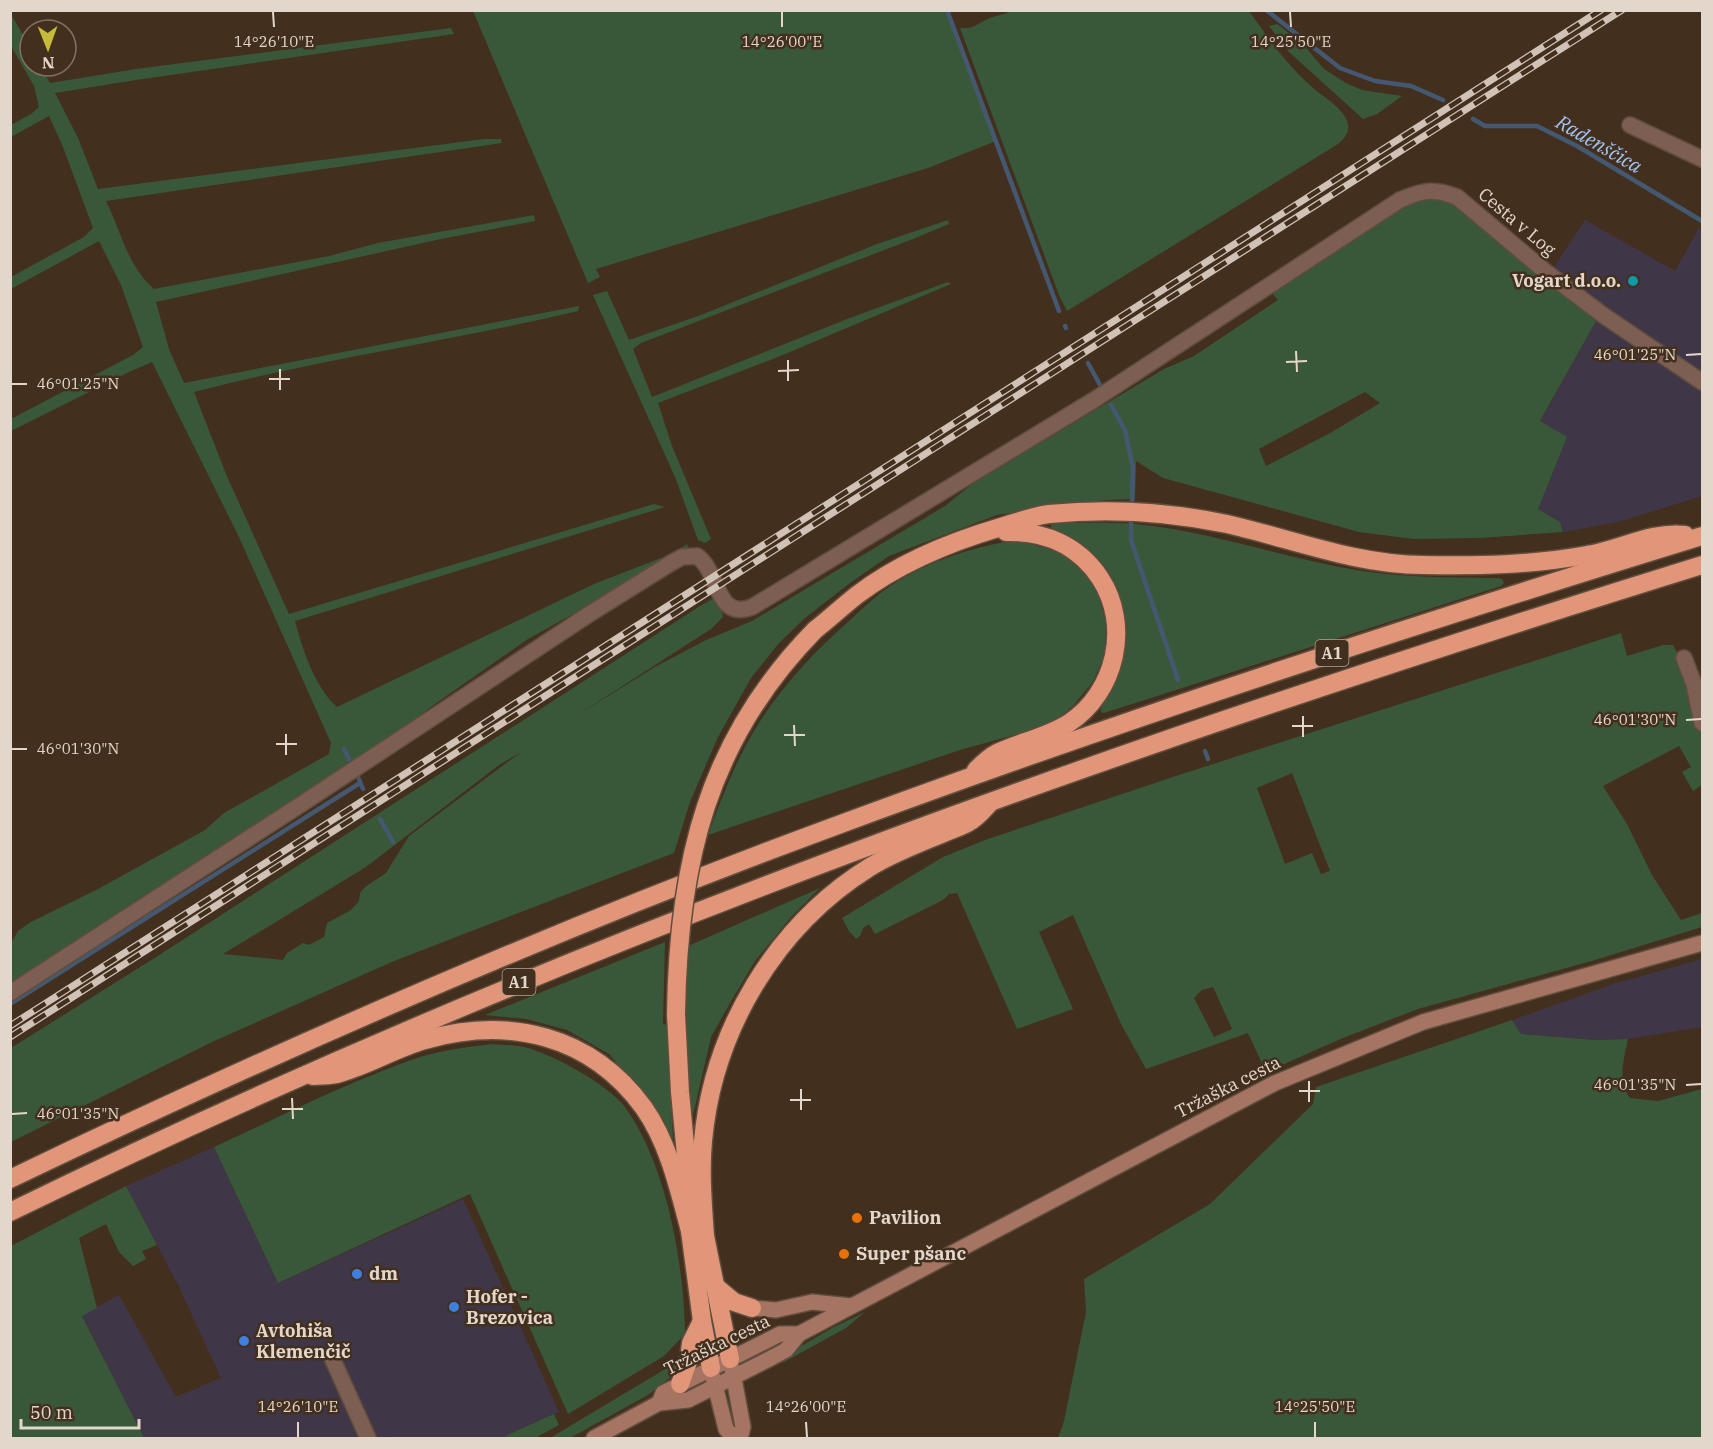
<svg xmlns="http://www.w3.org/2000/svg" width="1713" height="1449" font-family="'IBM Plex Serif',serif">
<rect width="100%" height="100%" fill="#432f1e"/>
<g fill="#3f3748">
<path d="M 1585,220 L 1675,271 L 1699,228 L 1702,230 L 1702,496 L 1618,522 L 1563,532 L 1560,522 L 1538,509 L 1567,437 L 1540,422 L 1596,321 L 1547,278 Z"/>
<path d="M 1702,959 L 1702,1027 L 1628,1039 L 1596,1040 L 1521,1034 L 1512,1020 L 1616,983 Z"/>
<path d="M 214,1147 L 278,1283 L 463,1199 L 559,1412 L 501,1438 L 389,1438 L 387,1436 L 380,1438 L 143,1438 L 82,1315 L 119,1295 L 176,1397 L 221,1378 L 178,1285 L 126,1186 Z"/>
</g>
<g fill="#395839" fill-rule="evenodd">
<path d="M 473,11 L 946,11 L 996,141 L 928,168 L 596,269 L 600,277 L 588,283 Z"/>
<path d="M 1011,11 L 1249,11 C 1270,40 1289,69 1318,92 C 1328,100 1342,108 1347,121 C 1351,131 1345,138 1338,144 L 1067,311 L 1059,295 L 960,28 C 975,29 976,24 988,19 C 996,15 1004,15 1011,11 Z"/>
<path d="M 10,13 L 30,46 L 30,66 L 40,66 L 50,83 L 136,69 L 451,28 L 454,34 L 136,80 L 55,93 L 78,138 L 98,189 L 484,139 L 501,139 L 502,143 L 106,201 C 121,231 128,267 154,289 L 329,256 L 378,243 L 534,215 L 535,221 L 441,239 L 156,302 L 169,349 L 184,383 L 579,306 L 578,311 C 451,341 321,359 194,392 L 226,474 L 289,614 L 654,504 L 665,507 L 295,621 C 303,650 314,686 337,707 L 594,584 L 674,553 L 687,544 L 689,550 L 528,639 L 435,704 L 356,763 L 11,987 L 11,943 L 18,931 L 31,922 L 98,889 L 205,830 L 224,813 L 329,754 L 331,743 L 238,535 L 152,362 L 129,372 L 11,431 L 11,419 L 133,355 L 143,347 L 121,285 L 99,241 L 11,289 L 11,277 L 84,237 L 93,228 L 63,147 L 49,116 L 11,137 L 11,125 L 31,114 L 39,107 L 34,86 L 11,46 Z"/>
<path d="M 1277,24 L 1301,42 L 1324,69 L 1346,83 L 1362,90 L 1402,96 L 1377,114 L 1363,119 L 1289,52 L 1269,26 Z"/>
<path d="M 1423,199 L 1444,199 L 1460,205 L 1596,316 L 1596,321 L 1540,421 L 1567,437 L 1538,509 L 1560,522 L 1563,532 L 1480,538 L 1414,539 L 1359,532 L 1163,478 L 1136,461 L 1135,499 L 1105,500 L 997,515 L 889,556 L 850,583 L 805,618 L 779,643 L 751,678 L 718,737 L 690,802 L 674,853 L 394,961 L 212,1042 L 11,1142 L 11,1048 L 153,959 L 700,606 L 714,598 L 722,612 L 723,617 L 711,629 L 576,716 L 653,668 L 706,640 L 752,621 L 945,506 L 973,483 L 1164,369 L 1194,356 L 1278,300 L 1271,292 L 1385,217 ZM 1365,392 L 1380,403 L 1332,432 L 1266,466 L 1259,449 ZM 521,752 L 409,836 L 386,873 L 365,887 L 360,893 L 359,901 L 351,910 L 327,923 L 324,937 L 309,945 L 303,943 L 287,953 L 283,960 L 223,954 L 366,867 L 499,765 Z"/>
<path d="M 948,220 L 949,224 L 913,239 L 641,343 L 633,349 L 652,397 L 847,319 L 948,282 L 951,284 L 778,357 L 658,403 L 672,446 L 711,539 L 705,543 L 698,540 L 675,477 L 593,295 L 607,291 L 629,340 L 701,315 L 877,244 Z"/>
<path d="M 1051,523 C 1087,523 1125,521 1160,527 C 1227,537 1290,559 1356,570 C 1403,578 1449,577 1497,578 L 1502,579 L 1504,583 L 1501,586 L 1104,713 L 1101,712 L 1101,707 L 1110,690 L 1123,621 L 1051,530 Z"/>
<path d="M 1005,542 L 1024,542 L 1057,551 L 1080,565 L 1098,593 L 1106,623 L 1105,655 L 1092,683 L 1072,707 L 1050,725 L 960,750 L 708,835 C 719,805 730,775 745,747 C 771,698 808,657 849,621 C 864,607 881,591 898,581 C 931,561 967,549 1005,542 Z"/>
<path d="M 1621,633 L 1627,656 L 1663,645 L 1673,645 C 1686,668 1700,708 1702,734 C 1704,751 1702,768 1702,785 L 1693,791 L 1682,772 L 1691,767 L 1679,746 L 1603,786 L 1627,824 L 1652,875 L 1681,920 L 1702,913 L 1702,927 L 1595,960 L 1418,1009 L 1343,1038 L 1266,1072 L 1248,1033 L 1146,1069 L 1121,1024 L 1073,915 L 1039,932 L 1073,1009 L 1017,1029 L 957,893 L 949,894 L 943,900 L 875,934 L 869,924 L 863,928 L 860,936 L 856,939 L 849,931 L 842,918 L 943,857 L 985,840 L 1179,775 ZM 1292,773 L 1330,871 L 1321,874 L 1312,853 L 1285,864 L 1257,788 ZM 1213,987 L 1232,1029 L 1214,1037 L 1194,998 L 1202,990 Z"/>
<path d="M 820,888 L 791,917 L 755,961 L 730,1003 L 711,1037 L 693,1115 L 689,1115 L 684,1014 L 688,946 Z"/>
<path d="M 665,942 L 663,1024 L 667,1025 L 673,1139 L 669,1139 L 636,1086 L 609,1054 L 567,1030 L 526,1019 L 485,1015 Z"/>
<path d="M 1512,1020 L 1521,1034 L 1596,1040 L 1628,1039 C 1624,1058 1617,1081 1630,1098 L 1658,1101 L 1702,1089 L 1702,1438 L 1058,1438 L 1064,1421 L 1086,1312 L 1084,1279 L 1210,1204 L 1313,1104 L 1316,1087 Z"/>
<path d="M 492,1044 C 503,1045 514,1045 524,1047 C 553,1054 607,1084 625,1107 C 667,1165 684,1264 685,1334 L 664,1356 L 568,1414 L 470,1194 L 278,1283 L 214,1147 C 282,1116 349,1081 420,1057 C 443,1050 468,1047 492,1044 Z"/>
<path d="M 126,1186 L 157,1245 L 142,1251 L 146,1259 L 133,1266 L 119,1252 L 106,1224 L 79,1238 L 97,1308 L 82,1316 L 144,1438 L 11,1438 L 11,1246 Z"/>
<path d="M 865,1312 L 846,1328 L 784,1362 L 779,1359 L 832,1328 Z"/>
<path d="M 682,1359 L 678,1369 L 672,1376 L 648,1395 L 570,1438 L 550,1438 Z"/>
<path d="M 554,1414 L 559,1425 L 535,1438 L 501,1438 Z"/>
</g>
<g fill="none" stroke-linecap="round" stroke-linejoin="round">
<g stroke="#445971" stroke-width="4.5">
<path d="M 947,10 L 1059,311"/>
<path d="M 1266,10 L 1340,68 L 1375,81 L 1411,86 L 1443,100"/>
<path d="M 1473,119 L 1485,126 L 1537,126 L 1577,146 L 1702,221"/>
<path d="M 1065,326 L 1066,328"/>
<path d="M 1088,363 L 1100,385"/>
<path d="M 1111,405 L 1125,430 L 1133,468 L 1132,501"/>
<path d="M 1131,522 L 1131,540 L 1178,680"/>
<path d="M 344,749 L 349,759"/>
<path d="M 1205,751 L 1208,759"/>
<path d="M 358,777 L 363,789"/>
<path d="M 380,819 L 393,842"/>
<path d="M 10,1004 L 360,783"/>
</g>
<defs>
<g id="street">
<path d="M 1630,125 L 1702,159"/>
<path d="M 1684,658 L 1694,684 L 1702,723"/>
<path d="M 10,993 L 300,805 L 591,613 L 671,563 L 682,557 L 697,556 C 720,572 715,621 752,607 L 1094,400 L 1400,200 C 1423,190 1433,188 1457,197 L 1546,272 L 1603,315 L 1702,382"/>
<path d="M 332,1358 L 368,1438"/>
</g>
<g id="secondary">
<path d="M 752,1308 L 776,1310 L 812,1302 L 851,1306"/>
<path d="M 732,1368 L 743,1427 L 740,1438"/>
<path d="M 713,1377 L 726,1429 L 734,1438"/>
<path d="M 659,1403 L 663,1393 L 780,1334 L 799,1334"/>
<path d="M 594,1438 L 659,1403 L 688,1400 L 773,1357 L 786,1350 L 799,1334 L 1275,1083 L 1423,1022 L 1702,943"/>
</g>
<g id="highway">
<path d="M 815,630 C 829,619 843,606 857,595 C 899,563 950,542 1001,527 C 1017,522 1033,516 1049,514 C 1108,508 1170,512 1227,524 C 1292,539 1357,565 1423,565 C 1479,566 1532,565 1587,555 C 1620,550 1651,531 1685,535"/>
<path d="M 976,770 C 982,764 989,757 997,753 C 1020,742 1047,737 1069,723 C 1116,692 1131,625 1100,578 C 1078,545 1044,531 1006,532"/>
<path d="M 676,1014 L 680,1092 L 688,1176 L 690,1231 L 702,1321 L 711,1368"/>
<path d="M 313,1076 C 322,1075 332,1076 340,1073 C 369,1065 396,1048 425,1040 C 509,1016 591,1035 644,1108 C 669,1144 679,1190 690,1231"/>
<path d="M 10,1179 C 279,1050 551,931 830,828 C 1118,721 1409,626 1702,536"/>
<path d="M 10,1212 C 554,946 1125,744 1702,565"/>
<path d="M 703,1226 L 730,1359"/>
<path d="M 705,1237 C 703,1205 700,1173 703,1141 C 713,1031 775,926 870,867 C 893,853 919,843 944,833 C 952,829 962,827 969,822 C 977,818 983,810 989,804"/>
<path d="M 716,1287 L 734,1302 L 752,1308"/>
<path d="M 680,1384 L 689,1359 L 691,1343 L 702,1321"/>
</g>
</defs>
<use href="#street" stroke="#604d3d" stroke-width="18"/>
<use href="#secondary" stroke="#604d3d" stroke-width="18"/>
<use href="#highway" stroke="#604d3d" stroke-width="21"/>
<use href="#street" stroke="#7d5e52" stroke-width="15"/>
<use href="#secondary" stroke="#a67462" stroke-width="15"/>
<use href="#highway" stroke="#e19579" stroke-width="18"/>
<defs>
<g id="rail">
<path d="M 10,1026 L 1601,10"/>
<path d="M 10,1037 L 1622,10"/>
</g>
</defs>
<use href="#rail" stroke="#d0c2b6" stroke-width="7"/>
<use href="#rail" stroke="#432f1e" stroke-width="4.5" stroke-dasharray="14" stroke-linecap="butt"/>
<defs>
<path id="highway-bridge" d="M 676,1014 C 678,864 707,740 815,630"/>
</defs>
<use href="#highway-bridge" stroke="#604d3d" stroke-width="21" stroke-linecap="butt"/>
<use href="#highway-bridge" stroke="#e19579" stroke-width="18"/>
</g>
<path fill="none" stroke="#e3d6cb" stroke-width="2" d="M 273,12 L 274,27M 782,12 L 782,27M 1290,12 L 1291,27M 1296,351 L 1297,372M 1686,355 L 1701,354M 788,360 L 788,381M 1286,362 L 1307,361M 280,369 L 280,390M 778,371 L 799,370M 269,379 L 290,379M 12,384 L 27,384M 1303,716 L 1303,737M 1686,720 L 1701,719M 794,725 L 795,746M 1292,726 L 1313,726M 286,734 L 286,755M 784,735 L 805,735M 276,744 L 297,744M 12,749 L 27,749M 1309,1081 L 1309,1102M 1686,1085 L 1701,1084M 801,1089 L 801,1110M 1299,1091 L 1320,1091M 292,1098 L 293,1119M 790,1100 L 811,1100M 282,1109 L 303,1109M 12,1114 L 27,1113M 298,1422 L 298,1437M 806,1422 L 807,1437M 1315,1422 L 1315,1437"/>
<circle fill="#0f9aa8" stroke="#432f1e" stroke-width="2" cx="1633" cy="281" r="6"/>
<g fill="#e8710a" stroke="#432f1e" stroke-width="2">
<circle cx="857" cy="1218" r="6"/>
<circle cx="844" cy="1254" r="6"/>
</g>
<g fill="#3f7fe0" stroke="#432f1e" stroke-width="2">
<circle cx="357" cy="1274" r="6"/>
<circle cx="454" cy="1307" r="6"/>
<circle cx="244" cy="1341" r="6"/>
</g>
<g text-anchor="middle" stroke-width="5" stroke-linejoin="round" paint-order="stroke">
<g fill="#432f1e" stroke="#b3a497" stroke-width="1.5">
<rect x="1315.5" y="640" width="33" height="26" rx="4.5"/>
<rect x="502.5" y="969" width="33" height="26" rx="4.5"/>
</g>
<g font-size="16" font-weight="bold" fill="#e3d6cb">
<text x="1332" y="659">A1</text>
<text x="519" y="988">A1</text>
</g>
<g font-size="18" fill="#e3d6cb" stroke="#432f1e">
<text transform="translate(1517 222) rotate(40)" y="6">Cesta v Log</text>
<text transform="translate(1228 1087) rotate(-27)" y="6">Tržaška cesta</text>
<text transform="translate(717 1345) rotate(-26)" y="6">Tržaška cesta</text>
</g>
<g font-size="18" font-weight="bold" fill="#e3d6cb" stroke="#432f1e" text-anchor="start">
<text x="1621" y="287" text-anchor="end">Vogart d.o.o.</text>
<text x="869" y="1224">Pavilion</text>
<text x="856" y="1260">Super pšanc</text>
<text x="369" y="1280">dm</text>
<text x="466" y="1303">Hofer -<tspan x="466" dy="21">Brezovica</tspan></text>
<text x="256" y="1337">Avtohiša<tspan x="256" dy="21">Klemenčič</tspan></text>
</g>
<g font-size="20" font-style="italic" fill="#9fc6f5" stroke="#432f1e">
<text transform="translate(1599 144) rotate(30)" y="7">Radenščica</text>
</g>
</g>
<g font-size="15" text-anchor="middle" fill="#e3d6cb" stroke="#432f1e" stroke-width="5" stroke-linejoin="round" paint-order="stroke">
<text x="274" y="47">14°26'10"E</text>
<text x="782" y="47">14°26'00"E</text>
<text x="1291" y="47">14°25'50"E</text>
<text x="1635" y="360">46°01'25"N</text>
<text x="78" y="389">46°01'25"N</text>
<text x="1635" y="725">46°01'30"N</text>
<text x="78" y="754">46°01'30"N</text>
<text x="1635" y="1090">46°01'35"N</text>
<text x="78" y="1119">46°01'35"N</text>
<text x="298" y="1412">14°26'10"E</text>
<text x="806" y="1412">14°26'00"E</text>
<text x="1315" y="1412">14°25'50"E</text>
</g>
<rect width="1713" height="1449" fill="none" stroke="#e3d6cb" stroke-width="24"/>
<g transform="translate(48 48) rotate(179)"><circle r="28" fill="#432f1e" stroke="#837263" stroke-width="1.5"/>
<path d="M0-4.5L10 22L0 15L-10 22Z" fill="#c7bb3c"/>
<text y="-9" font-size="16" font-weight="bold" text-anchor="middle" fill="#e3d6cb">N</text>
</g>
<path d="M21 1419v9h118v-9" fill="none" stroke="#e3d6cb" stroke-width="3"/>
<text x="30" y="1419" font-size="18" fill="#e3d6cb" stroke="#432f1e" stroke-width="4.5" paint-order="stroke">50 m</text>
</svg>
